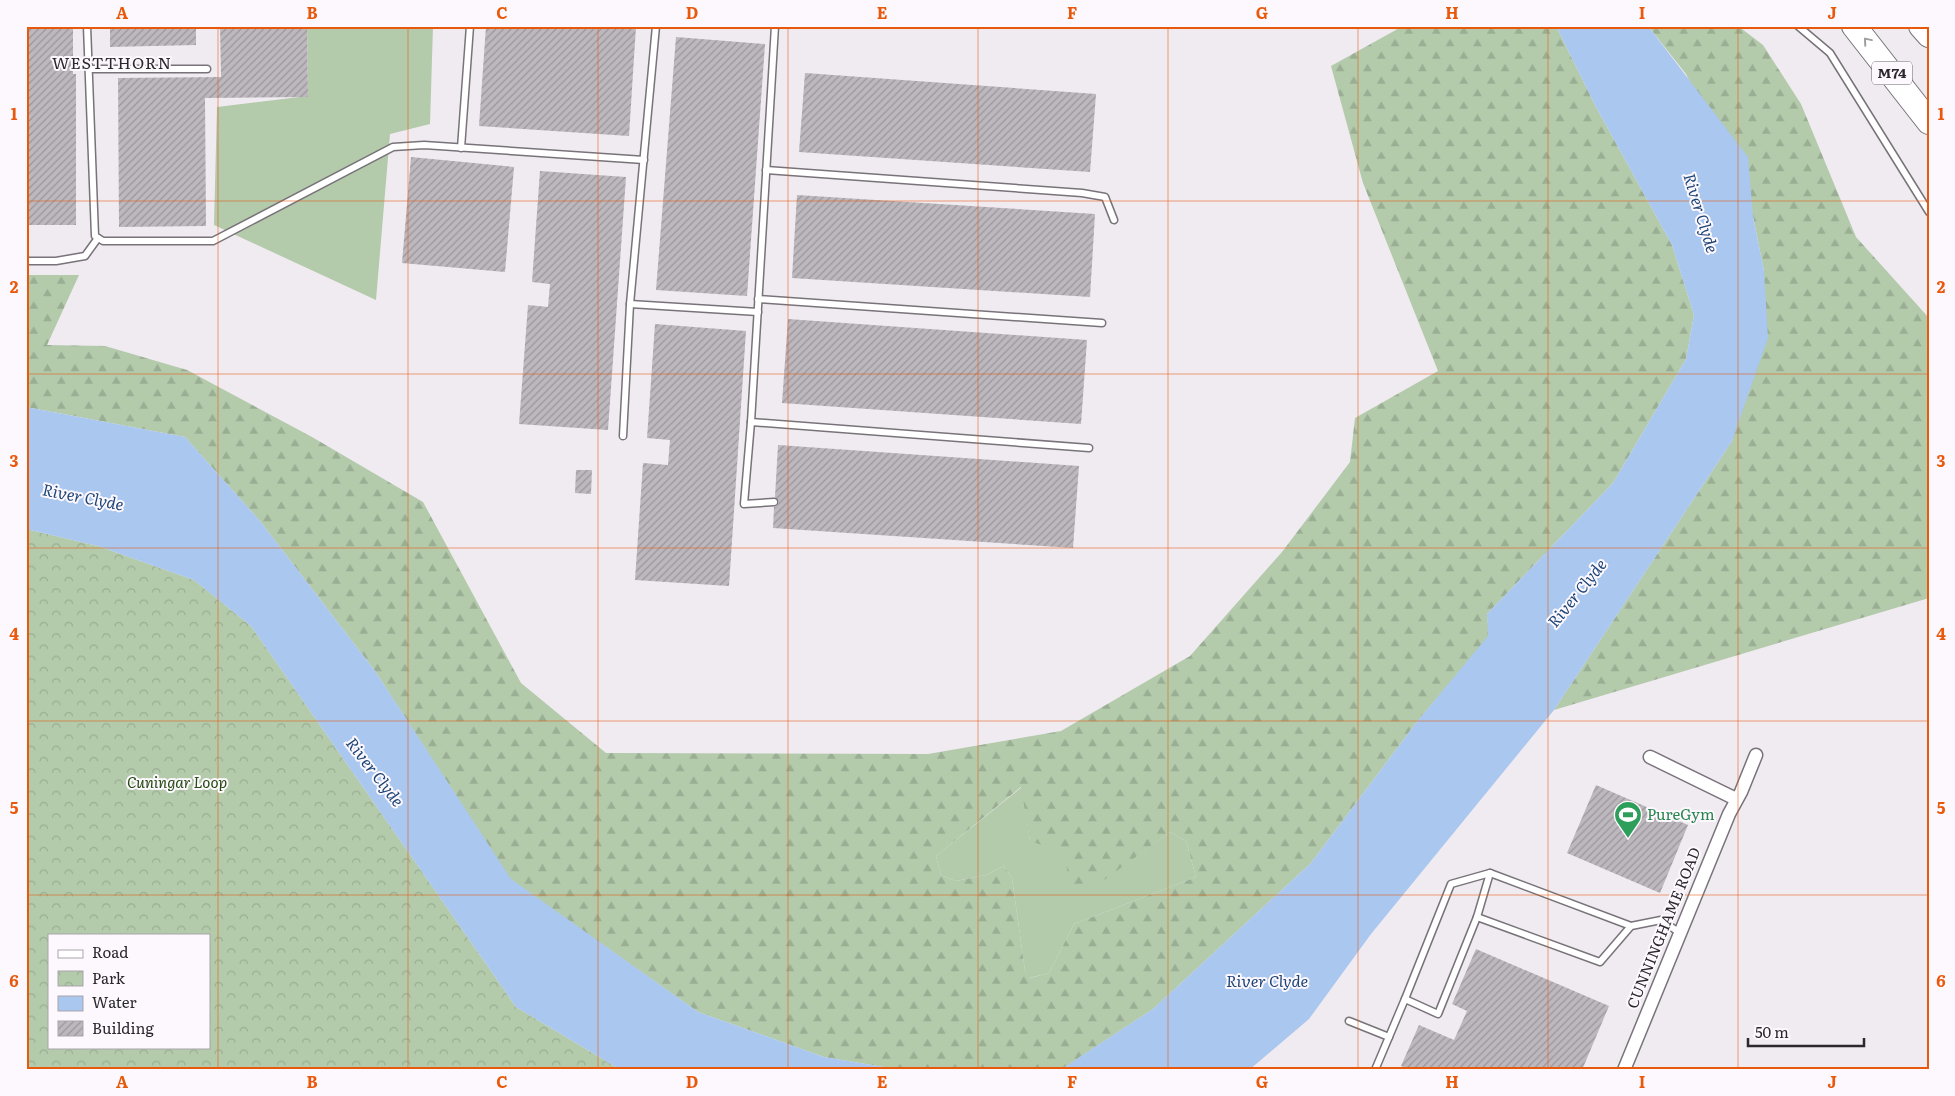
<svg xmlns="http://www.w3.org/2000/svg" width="1955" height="1096" font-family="Literata,serif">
<defs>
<pattern id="forest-firs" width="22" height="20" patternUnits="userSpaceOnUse" patternTransform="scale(1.25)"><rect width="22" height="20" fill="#b3caab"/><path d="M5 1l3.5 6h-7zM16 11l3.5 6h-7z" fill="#9aae93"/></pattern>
<pattern id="park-crowns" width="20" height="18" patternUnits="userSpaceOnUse" patternTransform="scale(1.25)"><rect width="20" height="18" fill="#b3caab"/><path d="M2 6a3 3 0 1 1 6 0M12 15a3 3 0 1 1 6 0" fill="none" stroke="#9aae93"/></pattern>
<pattern id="building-hatch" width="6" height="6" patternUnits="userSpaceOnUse" patternTransform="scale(1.25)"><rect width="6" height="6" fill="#bdb8be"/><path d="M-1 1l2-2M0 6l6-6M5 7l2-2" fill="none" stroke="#9a969b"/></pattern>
</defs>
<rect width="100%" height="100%" fill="#f0eaf1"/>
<g fill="#b3caab">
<path d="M 307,26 L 433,26 L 430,124 L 390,134 L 376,300 L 214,225 L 217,107 L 308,96 Z"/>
<path d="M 1022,787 L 1030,841 L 1135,857 L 1170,832 L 1186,841 L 1196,877 L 1074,924 L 1049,973 L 1029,978 L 1025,971 L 1012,878 L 1004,866 L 986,875 L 956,881 L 941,875 L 936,856 Z"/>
</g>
<g fill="url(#forest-firs)" fill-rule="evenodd">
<path d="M 1403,26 L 1556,26 L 1596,107 L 1672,245 L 1694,315 L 1686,359 L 1613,483 L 1487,614 L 1489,636 L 1416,723 L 1311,863 L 1153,1009 L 1062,1069 L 902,1070 L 824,1057 L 698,1012 L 510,879 L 375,671 L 260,521 L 185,437 L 26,407 L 26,275 L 79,275 L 47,345 L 105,346 L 187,370 L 312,437 L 423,502 L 521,683 L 606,753 L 928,754 L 1061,731 L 1190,656 L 1282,552 L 1350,462 L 1355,418 L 1438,371 L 1363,183 L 1331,66 ZM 1021,787 L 1030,841 L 1065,853 L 1069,885 L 1100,883 L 1170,832 L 1186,841 L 1196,877 L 1074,924 L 1049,973 L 1030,978 L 1025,971 L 1012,878 L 1004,866 L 986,875 L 956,881 L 941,875 L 936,856 Z"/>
<path d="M 1648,26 L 1738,26 L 1763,45 L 1801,104 L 1856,237 L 1929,318 L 1929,598 L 1554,710 L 1732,441 L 1764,271 L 1753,216 L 1686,74 Z"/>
</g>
<path fill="url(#park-crowns)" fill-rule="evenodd" d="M 26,529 L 98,546 L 194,580 L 251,626 L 516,1007 L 621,1070 L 26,1070 ZM 49,935 L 209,935 L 209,1047 L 49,1047 Z"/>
<g fill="#a9c7ef">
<path d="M 1556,26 L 1648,26 L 1748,157 L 1753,216 L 1764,271 L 1768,338 L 1732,441 L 1554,710 L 1371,934 L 1309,1019 L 1249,1070 L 1060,1070 L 1153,1009 L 1311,863 L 1416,723 L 1488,636 L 1487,614 L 1613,483 L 1686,359 L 1694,315 L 1672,245 L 1596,107 Z"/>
<path d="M 26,407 L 185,437 L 260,521 L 375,671 L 511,879 L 698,1012 L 824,1057 L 902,1070 L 621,1070 L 516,1007 L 251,626 L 194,580 L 98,546 L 26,529 Z"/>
</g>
<g fill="url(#building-hatch)">
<path d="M 26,26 L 73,26 L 73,74 L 76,74 L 76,225 L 26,225 Z"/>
<path d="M 110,26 L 196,26 L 196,45 L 110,47 Z"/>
<path d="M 220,26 L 307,26 L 308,97 L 205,98 L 206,226 L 119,227 L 118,78 L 221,77 Z"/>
<path d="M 486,26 L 636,26 L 629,136 L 479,126 Z"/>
<path d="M 676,37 L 765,44 L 747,296 L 656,290 Z"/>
<path d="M 805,73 L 1096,94 L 1090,172 L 799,152 Z"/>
<path d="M 411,157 L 514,167 L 505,272 L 402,263 Z"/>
<path d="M 540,171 L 626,177 L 608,430 L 519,424 L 528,305 L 548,307 L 550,284 L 532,282 Z"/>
<path d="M 797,195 L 1095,214 L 1090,297 L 792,278 Z"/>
<path d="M 788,319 L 1087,340 L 1081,424 L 782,403 Z"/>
<path d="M 655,324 L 746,331 L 729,586 L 635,580 L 643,463 L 668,465 L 670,440 L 647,438 Z"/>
<path d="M 778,445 L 1079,466 L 1073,548 L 773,528 L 774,507 L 777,506 L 779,502 L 775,497 Z"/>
<path d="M 576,470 L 592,470 L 591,494 L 575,493 Z"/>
<path d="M 1596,785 L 1688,825 L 1660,893 L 1567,853 Z"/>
<path d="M 1476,949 L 1609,1006 L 1582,1070 L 1410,1070 L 1401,1066 L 1419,1025 L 1454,1040 L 1467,1011 L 1452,1004 Z"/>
</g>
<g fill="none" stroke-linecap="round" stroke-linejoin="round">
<defs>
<g id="service">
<path d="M 87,26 L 95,236 L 103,241 L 213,241 L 393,147 L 424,145 L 644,160"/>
<path d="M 1798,26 L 1830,53 L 1929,212"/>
<path d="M 89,69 L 207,69"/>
<path d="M 461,148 L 470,26"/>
<path d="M 766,170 L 1082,193 L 1105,197 L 1114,220"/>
<path d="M 26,261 L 56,261 L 85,256 L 98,238"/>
<path d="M 758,299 L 1102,323"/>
<path d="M 630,304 L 758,312"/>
<path d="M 751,422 L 1089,448"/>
<path d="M 623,436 L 630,304 L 656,26"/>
<path d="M 774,502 L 744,504 L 751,422 L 775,26"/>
<path d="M 1477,917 L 1490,873 L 1631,926"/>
<path d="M 1405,999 L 1451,884 L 1490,873"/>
<path d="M 1349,1021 L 1389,1037"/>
<path d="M 1375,1070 L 1405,999 L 1438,1014 L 1477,917 L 1600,962 L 1631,926 L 1661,920 L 1680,933"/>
</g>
<g id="minor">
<path d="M 1650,757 L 1736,799"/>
<path d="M 1624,1070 L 1729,814 L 1741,792 L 1756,755"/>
</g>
<g id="motorway">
<path d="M 1854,26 L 1929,122"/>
<path d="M 1921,26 L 1929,35"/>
</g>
</defs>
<use href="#service" stroke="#787379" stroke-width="9"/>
<use href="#minor" stroke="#787379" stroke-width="15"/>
<use href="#motorway" stroke="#787379" stroke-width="26"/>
<use href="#service" stroke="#fff" stroke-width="6"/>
<use href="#minor" stroke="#fff" stroke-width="12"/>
<use href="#motorway" stroke="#fff" stroke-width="24"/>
</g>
<defs><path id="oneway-chevron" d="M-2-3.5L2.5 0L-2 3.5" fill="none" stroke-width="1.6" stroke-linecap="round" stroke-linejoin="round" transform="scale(1.25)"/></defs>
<use stroke="#9f9ea0" href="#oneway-chevron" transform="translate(1867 41) rotate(-130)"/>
<path fill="none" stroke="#e8590c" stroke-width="1" stroke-opacity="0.55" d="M 218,26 L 218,1070M 408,26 L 408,1070M 598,26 L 598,1070M 788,26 L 788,1070M 978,26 L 978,1070M 1168,26 L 1168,1070M 1358,26 L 1358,1070M 1548,26 L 1548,1070M 1738,26 L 1738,1070M 26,201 L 1929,201M 26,374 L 1929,374M 26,548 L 1929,548M 26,721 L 1929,721M 26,895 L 1929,895"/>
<defs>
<symbol id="stadium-pin" viewBox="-11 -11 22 30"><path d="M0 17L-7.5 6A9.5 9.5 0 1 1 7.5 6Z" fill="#2e9e5b" stroke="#fdf8fe"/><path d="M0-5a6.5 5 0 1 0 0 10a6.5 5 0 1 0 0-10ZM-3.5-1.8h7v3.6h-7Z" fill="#fff"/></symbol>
</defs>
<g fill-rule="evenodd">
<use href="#stadium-pin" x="1612" y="799" width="32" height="43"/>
</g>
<g text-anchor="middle" stroke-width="4" stroke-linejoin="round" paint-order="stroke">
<rect fill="#fdf8fe" stroke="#69666a" stroke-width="1" x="1872" y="61.5" width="40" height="23" rx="4"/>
<g font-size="14" font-weight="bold" fill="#2a282b">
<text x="1892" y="78">M74</text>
</g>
<g font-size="15" font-style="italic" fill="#244a12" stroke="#fdf8fe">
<text x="177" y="788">Cuningar Loop</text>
</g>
<g font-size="15" fill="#27864d" stroke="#fdf8fe" text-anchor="start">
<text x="1647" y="820">PureGym</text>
</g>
<g font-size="15" fill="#2a282b" stroke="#fdf8fe">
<text transform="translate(1664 928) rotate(-68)" y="5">CUNNINGHAME ROAD</text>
</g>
<g font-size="16" letter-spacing="1" fill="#2a282b" stroke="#fdf8fe">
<text x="112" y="69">WESTTHORN</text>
</g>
<g font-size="16" font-style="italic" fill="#1d4576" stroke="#fdf8fe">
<text transform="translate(1701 213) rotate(73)" y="6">River Clyde</text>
<text transform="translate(83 497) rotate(11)" y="6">River Clyde</text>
<text transform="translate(1577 593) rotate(-51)" y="6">River Clyde</text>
<text transform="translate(375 772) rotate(52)" y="6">River Clyde</text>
<text x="1267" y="987">River Clyde</text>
</g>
</g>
<rect width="1955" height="1096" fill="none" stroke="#fdf8fe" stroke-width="55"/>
<rect x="48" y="934" width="162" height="115" fill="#fdf8fe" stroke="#a9a5aa"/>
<rect x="58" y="950" width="25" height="8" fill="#ffffff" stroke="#a9a5aa"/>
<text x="92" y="958" font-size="15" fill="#2a282b">Road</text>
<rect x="58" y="971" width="25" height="15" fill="url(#park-crowns)" stroke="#a9a5aa"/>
<text x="92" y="984" font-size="15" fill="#2a282b">Park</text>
<rect x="58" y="996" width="25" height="15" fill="#a9c7ef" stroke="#a9a5aa"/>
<text x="92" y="1008" font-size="15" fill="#2a282b">Water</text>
<rect x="58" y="1021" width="25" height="15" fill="url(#building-hatch)" stroke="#a9a5aa"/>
<text x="92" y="1034" font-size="15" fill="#2a282b">Building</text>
<path d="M1748 1038v8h116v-8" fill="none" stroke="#2a282b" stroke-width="2.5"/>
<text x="1755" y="1038" font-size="15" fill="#2a282b" stroke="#fdf8fe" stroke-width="4" paint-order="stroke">50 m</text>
<rect x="28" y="28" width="1900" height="1040" fill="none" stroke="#e8590c" stroke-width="2"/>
<g font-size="16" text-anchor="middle" font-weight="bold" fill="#e8590c">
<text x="122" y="19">A</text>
<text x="312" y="19">B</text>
<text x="502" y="19">C</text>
<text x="692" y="19">D</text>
<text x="882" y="19">E</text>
<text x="1072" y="19">F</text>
<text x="1262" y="19">G</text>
<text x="1452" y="19">H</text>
<text x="1642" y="19">I</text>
<text x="1832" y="19">J</text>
<text x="14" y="120">1</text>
<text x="1941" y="120">1</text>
<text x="14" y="293">2</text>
<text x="1941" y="293">2</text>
<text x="14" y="467">3</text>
<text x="1941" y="467">3</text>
<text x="14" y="640">4</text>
<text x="1941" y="640">4</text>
<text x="14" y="814">5</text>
<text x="1941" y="814">5</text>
<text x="14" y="987">6</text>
<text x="1941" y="987">6</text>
<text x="122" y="1088">A</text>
<text x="312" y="1088">B</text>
<text x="502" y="1088">C</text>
<text x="692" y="1088">D</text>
<text x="882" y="1088">E</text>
<text x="1072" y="1088">F</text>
<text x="1262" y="1088">G</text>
<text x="1452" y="1088">H</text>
<text x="1642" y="1088">I</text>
<text x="1832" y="1088">J</text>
</g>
</svg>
